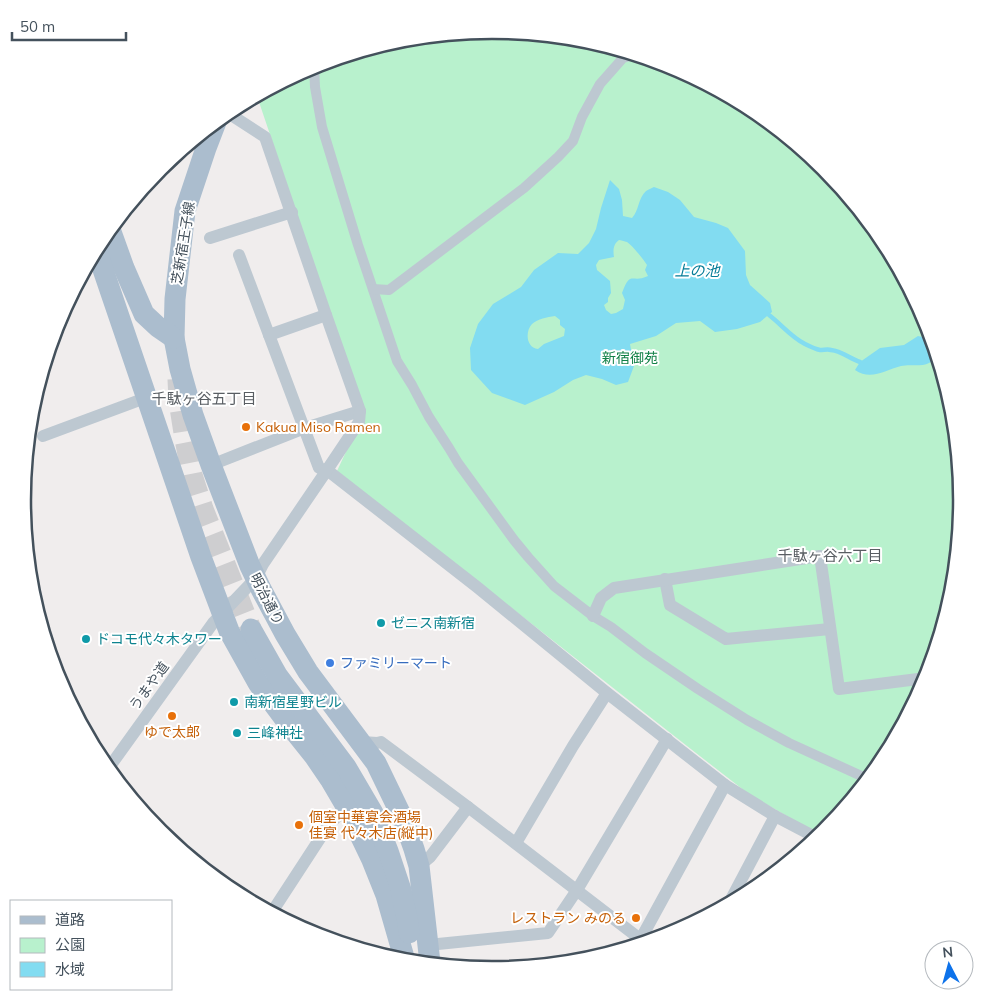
<svg xmlns="http://www.w3.org/2000/svg" width="984" height="1000" font-family="Mulish,'Noto Sans JP',sans-serif">
<rect width="100%" height="100%" fill="#f0eded"/>
<path fill="#b8f1cd" d="M 492,31 L 584,40 L 672,66 L 753,110 L 824,168 L 883,239 L 926,321 L 953,409 L 961,500 L 952,592 L 926,680 L 882,761 L 820,835 L 750,795 L 687,746 L 337,471 L 364,413 L 257,96 L 313,66 L 401,39 Z"/>
<g fill="#82dcf1" fill-rule="evenodd">
<path d="M 610,180 L 619,189 L 622,200 L 623,216 L 632,218 C 639,211 638,198 646,191 C 649,189 652,188 654,187 L 668,192 L 680,200 L 694,217 L 716,223 L 728,228 L 745,251 L 746,275 L 750,285 L 770,303 L 772,312 L 760,322 L 737,329 L 715,332 L 700,321 L 676,323 L 656,336 L 630,344 L 634,366 L 628,382 L 616,385 L 602,379 L 586,375 L 573,380 L 554,392 L 525,405 L 492,393 L 471,370 L 470,348 L 478,324 L 493,304 L 521,287 L 534,270 L 558,253 L 578,254 L 589,243 L 596,229 L 601,208 ZM 619,240 C 623,241 624,241 627,242 C 632,245 644,260 647,265 L 645,270 L 648,276 C 631,284 631,269 622,293 L 625,300 L 623,309 L 616,313 L 611,314 L 606,310 L 604,305 L 608,302 L 608,298 L 611,293 L 610,281 L 597,270 L 596,265 L 599,260 L 614,257 C 613,251 613,244 619,240 ZM 555,316 L 560,320 L 560,325 L 565,329 L 564,336 L 544,344 L 538,349 C 526,348 525,331 532,324 C 538,319 547,317 555,316 Z"/>
<path d="M 918,336 C 930,338 935,346 935,358 C 933,359 931,362 929,363 C 922,367 909,364 901,366 C 885,370 871,381 855,370 L 860,362 L 880,348 L 904,345 Z"/>
</g>
<g fill="none" stroke-linecap="round" stroke-linejoin="round">
<path stroke="#82dcf1" stroke-width="4.5" d="M 769,315 C 781,324 791,337 805,344 C 809,346 815,349 820,350 C 824,350 828,349 831,350 C 842,351 850,359 860,362"/>
<path stroke="#ceced0" stroke-width="21" stroke-dasharray="21 11" stroke-linecap="butt" d="M 178,379 L 179,401 L 185,439 L 192,475 L 203,509 L 251,629"/>
<g stroke="#bdc8d1" stroke-width="10">
<path d="M 314,66 L 315,87 L 322,127 L 358,245 L 397,361 L 412,385 L 429,417 L 449,448 L 458,463 L 514,540 L 528,557 L 554,586 L 593,616 L 611,627 L 645,653 L 698,689 L 747,720 L 789,743 L 868,779"/>
<path d="M 373,289 L 389,290 L 524,188 L 558,157 L 573,141 L 582,117 L 600,84 L 623,58 L 633,55"/>
</g>
<g stroke="#bdc8d1" stroke-width="12">
<path d="M 159,169 L 164,167 L 164,165"/>
<path d="M 210,238 L 292,212"/>
<path d="M 239,255 L 319,468 L 327,470 L 477,587 L 607,693 L 725,785 L 775,816 L 817,838"/>
<path d="M 269,335 L 326,315"/>
<path d="M 43,436 L 148,397"/>
<path d="M 211,465 L 305,428 L 360,411 L 326,315 L 265,137 L 228,113"/>
<path d="M 665,579 L 670,605 L 726,639 L 830,629"/>
<path d="M 593,616 L 601,598 L 614,588 L 820,556 L 839,689 L 926,678"/>
<path d="M 362,742 L 377,743 L 381,742 L 468,807 L 644,942"/>
<path d="M 108,769 L 213,623 L 256,578 L 263,564 L 327,470 L 359,422 L 360,411"/>
<path d="M 516,843 L 573,746 L 607,693"/>
<path d="M 419,866 L 430,857 L 468,807"/>
<path d="M 729,903 L 775,816"/>
<path d="M 272,912 L 330,823 L 347,808"/>
<path d="M 638,944 L 725,785"/>
<path d="M 428,945 L 548,933 L 577,890 L 667,739"/>
</g>
<g stroke="#abbdce" stroke-width="21">
<path d="M 216,122 L 206,148 L 185,211 L 175,299 L 174,338 L 180,369 L 193,415 L 211,465 L 250,566 L 261,589 L 285,634 L 308,672 L 376,763 L 404,821 L 414,849 L 419,866 L 430,963"/>
<path d="M 110,229 L 124,268 L 144,314 L 158,327 L 174,338"/>
<path d="M 96,249 L 201,557 L 229,631 L 258,683 L 287,722 L 315,757 L 330,779 L 347,808 L 372,860 L 386,895 L 405,961"/>
<path d="M 251,629 L 277,675 L 346,767 L 373,813 L 388,851 L 401,890 L 408,923 L 409,933"/>
</g>
</g>
<g fill="#e8710a" stroke="#fff" stroke-width="2">
<circle cx="246" cy="427" r="5"/>
<circle cx="172" cy="716" r="5"/>
<circle cx="299" cy="825" r="5"/>
<circle cx="636" cy="918" r="5"/>
</g>
<g fill="#0f9aa8" stroke="#fff" stroke-width="2">
<circle cx="381" cy="623" r="5"/>
<circle cx="86" cy="639" r="5"/>
<circle cx="234" cy="702" r="5"/>
<circle cx="237" cy="733" r="5"/>
</g>
<circle fill="#3f7fe0" stroke="#fff" stroke-width="2" cx="330" cy="663" r="5"/>
<g text-anchor="middle" stroke-width="4" stroke-linejoin="round" paint-order="stroke">
<g font-size="14" fill="#44515c" stroke="#fff">
<text transform="translate(183 243) rotate(-81)" y="5">芝新宿王子線</text>
<text transform="translate(267 599) rotate(63)" y="5">明治通り</text>
<text transform="translate(149 686) rotate(-54)" y="5">うまや道</text>
</g>
<g font-size="14" fill="#118147" stroke="#fff">
<text x="630" y="363">新宿御苑</text>
</g>
<g font-size="14" fill="#c56008" stroke="#fff" text-anchor="start">
<text x="256" y="432">Kakua Miso Ramen</text>
<text x="172" y="737" text-anchor="middle">ゆで太郎</text>
<text x="309" y="822">個室中華宴会酒場<tspan x="309" dy="16">佳宴 代々木店(縦中)</tspan></text>
<text x="626" y="923" text-anchor="end">レストラン みのる</text>
</g>
<g font-size="14" fill="#0d838f" stroke="#fff" text-anchor="start">
<text x="391" y="628">ゼニス南新宿</text>
<text x="96" y="644">ドコモ代々木タワー</text>
<text x="244" y="707">南新宿星野ビル</text>
<text x="247" y="738">三峰神社</text>
</g>
<g font-size="14" fill="#366cbe" stroke="#fff" text-anchor="start">
<text x="340" y="668">ファミリーマート</text>
</g>
<g font-size="15" font-style="italic" fill="#057c98" stroke="#fff">
<text x="697" y="276">上の池</text>
</g>
<g font-size="15" fill="#595e63" stroke="#fff">
<text x="204" y="404">千駄ヶ谷五丁目</text>
<text x="830" y="561">千駄ヶ谷六丁目</text>
</g>
</g>
<path d="M0 0H984V1000H0ZM31 500a461 461 0 1 1 922 0a461 461 0 1 1-922 0Z" fill="#fff" fill-rule="evenodd"/>
<path fill="none" stroke="#44515c" stroke-width="2.5" d="M31 500a461 461 0 1 1 922 0a461 461 0 1 1-922 0Z"/>
<rect x="10" y="900" width="162" height="90" fill="#ffffff" stroke="#b4b9be"/>
<rect x="20" y="916" width="25" height="8" fill="#abbdce" stroke="#b4b9be"/>
<text x="55" y="925" font-size="15" fill="#44515c">道路</text>
<rect x="20" y="938" width="25" height="15" fill="#b8f1cd" stroke="#b4b9be"/>
<text x="55" y="950" font-size="15" fill="#44515c">公園</text>
<rect x="20" y="962" width="25" height="15" fill="#82dcf1" stroke="#b4b9be"/>
<text x="55" y="975" font-size="15" fill="#44515c">水域</text>
<g transform="translate(949 965) rotate(354)"><circle r="24" fill="#ffffff" stroke="#b4b9be"/>
<path d="M0-4L9 19L0 12L-9 19Z" fill="#0d72ea"/>
<text y="-8" font-size="14" font-weight="bold" text-anchor="middle" fill="#44515c">N</text>
</g>
<path d="M12 32v8h114v-8" fill="none" stroke="#44515c" stroke-width="2.5"/>
<text x="20" y="32" font-size="15" fill="#44515c" stroke="#ffffff" stroke-width="4" paint-order="stroke">50 m</text>
</svg>
